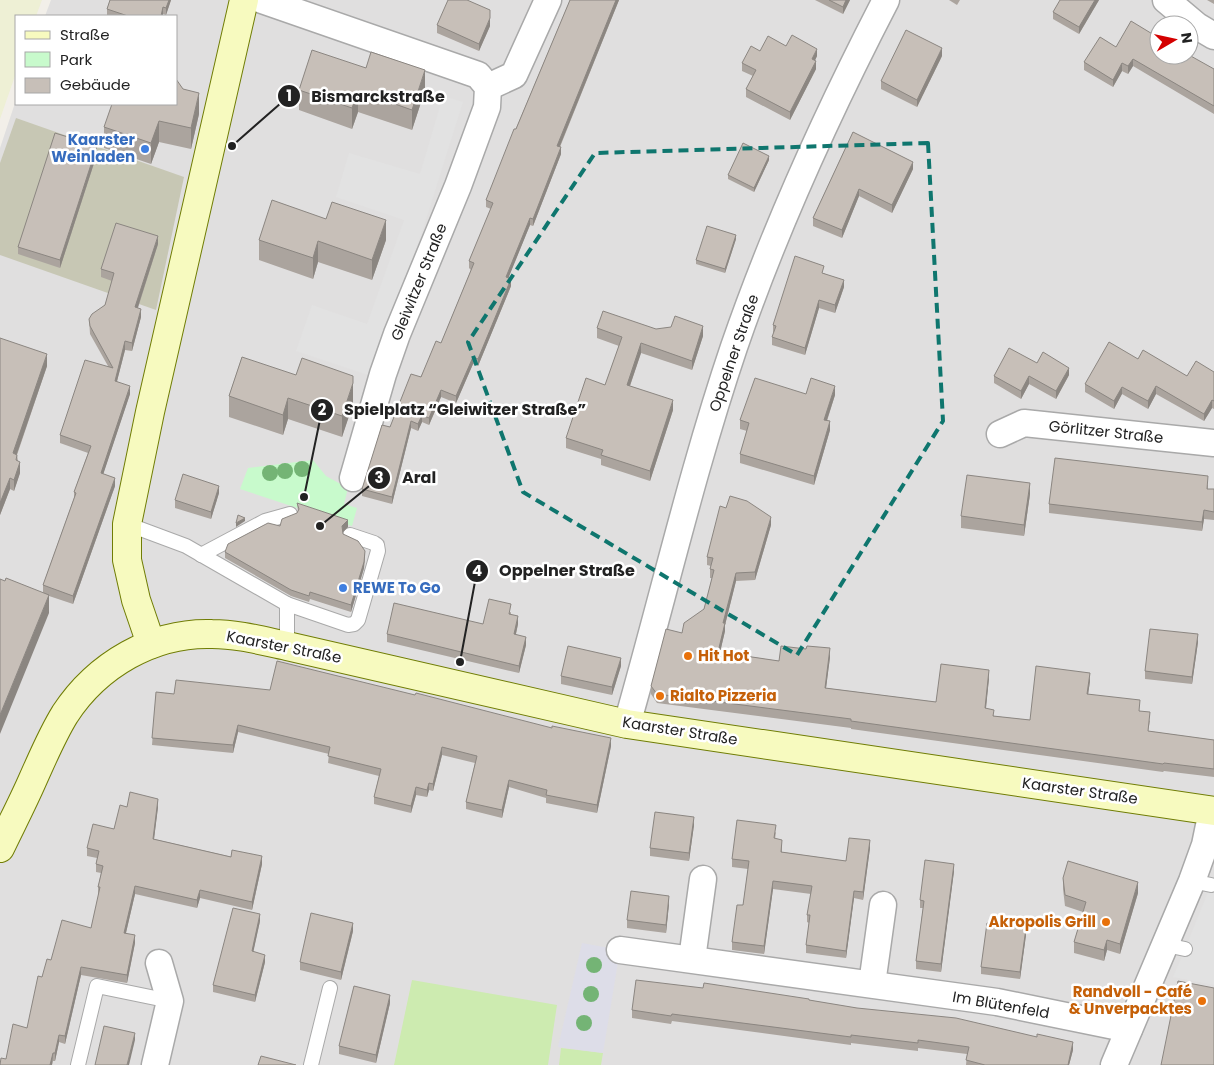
<svg xmlns="http://www.w3.org/2000/svg" width="1214" height="1065" font-family="Poppins,sans-serif">
<rect width="100%" height="100%" fill="#f2efe9"/>
<path fill="#e0dfdf" fill-rule="evenodd" d="M 51,0 L 1214,0 L 1214,1065 L 0,1065 L 0,148 L 16,100 L 16,104 L 176,104 L 176,16 L 45,16 ZM 1159,25 L 1189,25 L 1189,55 L 1159,55 Z"/>
<path fill="#c7c7b4" d="M 16,118 L 184,177 L 156,310 L 0,255 L 0,163 Z"/>
<path fill="#eef0d5" d="M 0,0 L 42,0 L 36,16 L 16,16 L 16,73 L 0,119 Z"/>
<g fill="#cdebb0">
<path d="M 412,980 L 557,1005 L 548,1065 L 394,1065 Z"/>
<path d="M 561,1048 L 603,1053 L 601,1065 L 559,1065 Z"/>
</g>
<path fill="#c8facc" d="M 313,460 L 326,476 L 348,488 L 344,504 L 357,508 L 352,526 L 240,489 L 248,468 Z"/>
<g fill="#e2e2e2">
<path d="M 443,96 L 463,102 L 424,226 L 371,376 L 296,351 L 312,305 L 367,324 L 404,220 L 336,197 L 349,153 L 420,174 Z"/>
<path d="M 1214,877 L 1214,985 L 1173,977 L 1185,949 Z"/>
</g>
<path fill="#dddde8" d="M 582,943 L 620,950 L 603,1053 L 558,1047 Z"/>
<g fill="none" stroke-linecap="round" stroke-linejoin="round">
<defs>
<g id="lane">
<path d="M 127,524 L 186,546 L 287,604 L 287,646"/>
<path d="M 201,555 L 265,521 L 290,514"/>
<path d="M 287,604 L 348,625 L 354,624 L 358,620 L 378,551 L 377,545 L 374,543 L 350,535"/>
<path d="M 1192,881 L 1211,885"/>
<path d="M 1166,945 L 1185,949"/>
<path d="M 78,1065 L 97,986 L 170,1001"/>
<path d="M 311,1065 L 330,988"/>
</g>
<g id="street">
<path d="M 262,0 L 478,75 L 488,87 L 487,107 L 458,186 L 397,334 L 383,374 L 353,478"/>
<path d="M 1166,0 L 1197,26 L 1214,36"/>
<path d="M 488,87 L 514,75 L 548,0"/>
<path d="M 1000,434 L 1024,423 L 1214,443"/>
<path d="M 627,724 C 663,598 692,471 734,347 C 775,228 828,112 886,0"/>
<path d="M 620,950 L 997,1002 L 1129,1029"/>
<path d="M 692,959 L 703,879"/>
<path d="M 872,984 L 883,905"/>
<path d="M 155,1065 L 170,1001 L 159,963"/>
<path d="M 1114,1065 L 1192,881 L 1205,845 L 1212,811"/>
</g>
<g id="secondary">
<path d="M 151,644 L 136,600 L 127,560 L 127,524 L 150,412 L 244,0"/>
<path d="M 0,848 C 11,825 23,802 33,779 C 43,757 52,735 65,714 C 97,665 153,632 212,634 C 238,634 263,641 287,646 L 627,724 L 1214,811"/>
</g>
</defs>
<use href="#lane" stroke="#a9a9a9" stroke-width="16"/>
<use href="#street" stroke="#a9a9a9" stroke-width="29"/>
<use href="#secondary" stroke="#707d05" stroke-width="30"/>
<use href="#lane" stroke="#fff" stroke-width="14"/>
<use href="#street" stroke="#fff" stroke-width="26"/>
<use href="#secondary" stroke="#f7fabf" stroke-width="28"/>
</g>
<g fill="#74b475">
<circle cx="302" cy="469" r="8"/>
<circle cx="285" cy="471" r="8"/>
<circle cx="270" cy="473" r="8"/>
<circle cx="594" cy="965" r="8"/>
<circle cx="591" cy="994" r="8"/>
<circle cx="584" cy="1023" r="8"/>
</g>
<g fill="#aba49e">
<path d="M 110,0 L 171,0 L 166,15 L 163,14 L 163,16 L 107,16 L 107,9 Z"/>
<path d="M 570,0 L 619,0 L 560,147 L 561,154 L 533,226 L 530,225 L 508,278 L 511,286 L 478,366 L 473,364 L 456,403 L 441,397 L 429,425 L 422,422 L 418,431 L 411,428 L 392,504 L 362,496 L 362,489 L 390,427 L 441,343 L 471,270 L 469,268 L 469,261 L 491,209 L 486,207 L 486,200 Z"/>
<path d="M 815,0 L 850,0 L 843,14 Z"/>
<path d="M 949,0 L 960,0 L 957,5 Z"/>
<path d="M 1099,0 L 1079,34 L 1053,19 L 1053,12 Z"/>
<path d="M 1207,0 L 1214,0 L 1214,4 Z"/>
<path d="M 437,25 L 490,26 L 479,51 L 437,33 Z"/>
<path d="M 786,46 L 817,56 L 815,60 L 816,69 L 790,120 L 746,97 L 746,89 L 753,76 L 742,71 L 742,63 L 760,51 Z"/>
<path d="M 1116,47 L 1214,69 L 1214,114 L 1133,66 L 1128,74 L 1122,71 L 1113,87 L 1084,70 L 1084,62 Z"/>
<path d="M 942,56 L 917,107 L 881,89 L 881,81 Z"/>
<path d="M 299,90 L 425,90 L 412,130 L 358,112 L 352,129 L 299,110 Z"/>
<path d="M 199,114 L 191,149 L 159,142 L 151,164 L 104,148 L 104,127 Z"/>
<path d="M 853,132 L 913,169 L 892,213 L 859,196 L 842,238 L 813,226 L 813,218 Z"/>
<path d="M 97,154 L 60,268 L 18,254 L 18,247 Z"/>
<path d="M 769,160 L 754,192 L 728,179 L 728,175 Z"/>
<path d="M 736,239 L 725,273 L 696,264 L 696,260 Z"/>
<path d="M 259,240 L 386,240 L 372,280 L 318,262 L 313,279 L 259,260 Z"/>
<path d="M 158,244 L 138,308 L 141,317 L 132,351 L 125,350 L 117,381 L 130,394 L 103,474 L 115,486 L 73,604 L 49,596 L 49,613 L 43,592 L 43,585 L 74,498 L 74,492 L 88,453 L 60,443 L 60,435 L 108,366 L 90,334 L 89,319 L 105,305 L 112,281 L 101,277 L 101,269 Z"/>
<path d="M 824,273 L 844,287 L 835,313 L 819,308 L 805,355 L 772,345 L 772,337 L 774,333 L 773,332 L 773,325 Z"/>
<path d="M 597,328 L 656,329 L 703,336 L 692,370 L 641,353 L 630,386 L 673,410 L 650,481 L 601,465 L 601,459 L 566,448 L 566,438 L 605,385 L 619,346 L 597,338 Z"/>
<path d="M 0,340 L 47,366 L 17,455 L 20,473 L 14,491 L 10,489 L 0,515 Z"/>
<path d="M 242,357 L 353,404 L 342,437 L 288,419 L 283,435 L 229,417 L 229,396 Z"/>
<path d="M 1138,359 L 1187,376 L 1214,372 L 1214,409 L 1212,408 L 1204,421 L 1156,394 L 1148,409 L 1122,394 L 1114,409 L 1085,392 L 1085,384 Z"/>
<path d="M 1069,375 L 1056,399 L 1029,384 L 1021,399 L 994,383 L 994,376 Z"/>
<path d="M 806,394 L 835,395 L 827,421 L 830,430 L 814,485 L 740,463 L 740,454 L 747,431 L 740,429 L 740,420 Z"/>
<path d="M 1208,485 L 1208,489 L 1214,489 L 1214,520 L 1204,519 L 1202,531 L 1049,513 L 1049,504 Z"/>
<path d="M 219,493 L 211,519 L 175,508 L 175,500 Z"/>
<path d="M 1030,494 L 1024,536 L 961,528 L 961,516 Z"/>
<path d="M 297,503 L 348,527 L 343,532 L 343,534 L 365,557 L 364,568 L 351,612 L 310,599 L 309,602 L 291,596 L 225,558 L 225,552 L 280,526 L 297,513 L 298,511 Z"/>
<path d="M 771,525 L 755,580 L 736,581 L 725,625 L 725,631 L 720,652 L 779,661 L 830,657 L 826,688 L 936,702 L 989,678 L 986,708 L 994,716 L 1030,720 L 1090,681 L 1088,694 L 1140,711 L 1150,721 L 1148,731 L 1214,740 L 1214,777 L 1164,771 L 1163,772 L 851,729 L 851,728 L 657,703 L 651,694 L 651,686 L 682,633 L 704,609 L 712,578 L 710,578 L 710,569 L 711,566 L 707,565 L 707,557 Z"/>
<path d="M 511,612 L 511,614 L 518,624 L 516,634 L 526,645 L 519,673 L 387,642 L 387,634 L 483,624 Z"/>
<path d="M 1198,642 L 1192,684 L 1145,679 L 1145,671 Z"/>
<path d="M 621,666 L 612,695 L 561,684 L 561,676 Z"/>
<path d="M 156,692 L 611,746 L 597,813 L 546,803 L 546,798 L 509,787 L 502,818 L 466,809 L 466,802 L 475,763 L 442,755 L 433,791 L 429,790 L 427,797 L 416,795 L 411,813 L 374,804 L 374,797 L 379,776 L 328,763 L 329,754 L 238,732 L 233,753 L 152,745 Z"/>
<path d="M 127,807 L 158,807 L 154,839 L 262,864 L 252,910 L 200,898 L 197,908 L 135,894 L 126,933 L 135,943 L 127,983 L 81,975 L 65,1044 L 59,1042 L 55,1061 L 53,1061 L 52,1065 L 0,1065 L 6,1059 L 27,1028 L 42,977 L 51,960 L 91,928 L 99,895 L 98,895 L 98,887 L 101,873 L 96,872 L 96,864 L 97,858 L 87,856 L 87,848 L 114,829 Z"/>
<path d="M 694,825 L 689,861 L 650,856 L 650,848 Z"/>
<path d="M 776,832 L 775,839 L 782,847 L 782,852 L 846,861 L 870,848 L 863,900 L 854,898 L 846,958 L 806,953 L 806,945 L 809,923 L 807,922 L 807,915 L 811,894 L 773,889 L 764,954 L 732,950 L 732,942 L 743,905 L 748,869 L 732,867 L 732,859 Z"/>
<path d="M 954,871 L 941,972 L 916,969 L 916,961 L 923,908 L 920,908 L 920,900 Z"/>
<path d="M 1063,878 L 1138,893 L 1120,954 L 1107,950 L 1104,961 L 1074,953 L 1074,942 L 1083,912 L 1065,906 L 1063,889 Z"/>
<path d="M 669,904 L 666,933 L 627,928 L 627,920 Z"/>
<path d="M 260,921 L 253,952 L 265,962 L 255,1002 L 213,992 L 213,985 Z"/>
<path d="M 353,931 L 341,980 L 300,970 L 300,962 Z"/>
<path d="M 1026,935 L 1020,979 L 981,974 L 981,967 Z"/>
<path d="M 703,988 L 809,1000 L 1073,1050 L 1069,1065 L 966,1065 L 967,1054 L 918,1048 L 918,1051 L 851,1043 L 851,1045 L 672,1021 L 671,1024 L 632,1018 L 632,1010 Z"/>
<path d="M 390,1003 L 376,1063 L 339,1054 L 339,1046 Z"/>
</g>
<g fill="#8b8681">
<path d="M 169,0 L 171,0 L 166,15 L 166,8 Z"/>
<path d="M 616,0 L 619,0 L 557,153 L 557,146 Z"/>
<path d="M 846,0 L 850,0 L 843,14 L 843,7 Z"/>
<path d="M 1095,0 L 1099,0 L 1079,34 L 1079,27 Z"/>
<path d="M 163,7 L 163,16 L 161,16 Z"/>
<path d="M 490,18 L 490,26 L 479,51 L 479,44 Z"/>
<path d="M 942,48 L 942,56 L 917,107 L 917,100 Z"/>
<path d="M 817,49 L 817,56 L 812,67 L 812,59 Z"/>
<path d="M 1133,59 L 1133,66 L 1128,74 L 1128,66 Z"/>
<path d="M 816,61 L 816,69 L 790,120 L 790,112 Z"/>
<path d="M 1122,63 L 1122,71 L 1113,87 L 1113,80 Z"/>
<path d="M 425,70 L 425,90 L 412,130 L 412,110 Z"/>
<path d="M 358,91 L 358,112 L 352,129 L 352,108 Z"/>
<path d="M 199,93 L 199,114 L 191,149 L 191,128 Z"/>
<path d="M 159,121 L 159,142 L 151,164 L 151,143 Z"/>
<path d="M 97,146 L 97,154 L 60,268 L 60,260 Z"/>
<path d="M 561,147 L 561,154 L 533,226 L 533,219 Z"/>
<path d="M 769,156 L 769,160 L 754,192 L 754,188 Z"/>
<path d="M 913,162 L 913,169 L 892,213 L 892,205 Z"/>
<path d="M 859,189 L 859,196 L 842,238 L 842,230 Z"/>
<path d="M 530,218 L 530,225 L 506,284 L 506,277 Z"/>
<path d="M 386,220 L 386,240 L 372,280 L 372,260 Z"/>
<path d="M 736,235 L 736,239 L 725,273 L 725,269 Z"/>
<path d="M 158,236 L 158,244 L 135,316 L 135,307 Z"/>
<path d="M 318,241 L 318,262 L 313,279 L 313,258 Z"/>
<path d="M 511,279 L 511,286 L 478,366 L 478,359 Z"/>
<path d="M 844,280 L 844,287 L 835,313 L 835,305 Z"/>
<path d="M 819,300 L 819,308 L 805,355 L 805,348 Z"/>
<path d="M 141,309 L 141,317 L 132,351 L 132,343 Z"/>
<path d="M 703,326 L 703,336 L 692,370 L 692,361 Z"/>
<path d="M 125,341 L 125,350 L 115,389 L 115,381 Z"/>
<path d="M 641,343 L 641,353 L 627,394 L 627,385 Z"/>
<path d="M 47,354 L 47,366 L 13,465 L 13,453 Z"/>
<path d="M 473,357 L 473,364 L 456,403 L 456,396 Z"/>
<path d="M 1069,368 L 1069,375 L 1056,399 L 1056,391 Z"/>
<path d="M 1029,376 L 1029,384 L 1021,399 L 1021,391 Z"/>
<path d="M 353,383 L 353,404 L 342,437 L 342,416 Z"/>
<path d="M 130,386 L 130,394 L 101,481 L 101,473 Z"/>
<path d="M 835,386 L 835,395 L 824,429 L 824,420 Z"/>
<path d="M 1156,386 L 1156,394 L 1148,409 L 1148,401 Z"/>
<path d="M 1122,387 L 1122,394 L 1114,409 L 1114,401 Z"/>
<path d="M 441,390 L 441,397 L 429,425 L 429,418 Z"/>
<path d="M 288,398 L 288,419 L 283,435 L 283,415 Z"/>
<path d="M 673,400 L 673,410 L 650,481 L 650,471 Z"/>
<path d="M 1212,400 L 1212,408 L 1204,421 L 1204,414 Z"/>
<path d="M 422,415 L 422,422 L 418,431 L 418,424 Z"/>
<path d="M 411,421 L 411,428 L 392,504 L 392,497 Z"/>
<path d="M 830,421 L 830,430 L 814,485 L 814,476 Z"/>
<path d="M 20,462 L 20,473 L 14,491 L 14,480 Z"/>
<path d="M 10,478 L 10,489 L 0,515 L 0,503 Z"/>
<path d="M 115,478 L 115,486 L 73,604 L 73,596 Z"/>
<path d="M 1030,483 L 1030,494 L 1024,536 L 1024,525 Z"/>
<path d="M 219,486 L 219,493 L 211,519 L 211,512 Z"/>
<path d="M 1204,510 L 1204,519 L 1202,531 L 1202,522 Z"/>
<path d="M 771,517 L 771,525 L 755,580 L 755,572 Z"/>
<path d="M 245,518 L 245,521 L 236,527 L 236,523 Z"/>
<path d="M 348,520 L 348,527 L 342,533 L 342,526 Z"/>
<path d="M 365,551 L 364,568 L 351,612 L 351,605 Z"/>
<path d="M 736,573 L 736,581 L 725,625 L 725,631 L 718,661 L 718,652 L 723,623 Z"/>
<path d="M 49,595 L 49,613 L 0,734 L 0,715 Z"/>
<path d="M 518,616 L 518,624 L 514,642 L 514,634 Z"/>
<path d="M 1198,634 L 1198,642 L 1192,684 L 1192,677 Z"/>
<path d="M 526,637 L 526,645 L 519,673 L 519,666 Z"/>
<path d="M 830,648 L 830,657 L 825,696 L 825,688 Z"/>
<path d="M 621,658 L 621,666 L 612,695 L 612,687 Z"/>
<path d="M 989,670 L 989,678 L 985,717 L 985,708 Z"/>
<path d="M 1090,673 L 1090,681 L 1087,702 L 1087,694 Z"/>
<path d="M 238,725 L 238,732 L 233,753 L 233,745 Z"/>
<path d="M 611,738 L 611,746 L 597,813 L 597,805 Z"/>
<path d="M 442,747 L 442,755 L 433,791 L 433,784 Z"/>
<path d="M 509,780 L 509,787 L 502,818 L 502,810 Z"/>
<path d="M 429,783 L 429,790 L 427,797 L 427,790 Z"/>
<path d="M 416,787 L 416,795 L 411,813 L 411,806 Z"/>
<path d="M 158,799 L 158,807 L 153,847 L 153,839 Z"/>
<path d="M 694,817 L 694,825 L 689,861 L 689,853 Z"/>
<path d="M 870,840 L 870,848 L 863,900 L 863,892 Z"/>
<path d="M 262,856 L 262,864 L 252,910 L 252,902 Z"/>
<path d="M 954,864 L 954,871 L 941,972 L 941,964 Z"/>
<path d="M 773,881 L 773,889 L 764,954 L 764,946 Z"/>
<path d="M 1138,882 L 1138,893 L 1120,954 L 1120,944 Z"/>
<path d="M 135,886 L 135,894 L 124,941 L 124,933 Z"/>
<path d="M 200,890 L 200,898 L 197,908 L 197,900 Z"/>
<path d="M 854,891 L 854,898 L 846,958 L 846,951 Z"/>
<path d="M 669,896 L 669,904 L 666,933 L 666,925 Z"/>
<path d="M 260,914 L 260,921 L 252,958 L 252,951 Z"/>
<path d="M 353,923 L 353,931 L 341,980 L 341,972 Z"/>
<path d="M 1026,928 L 1026,935 L 1020,979 L 1020,972 Z"/>
<path d="M 135,935 L 135,943 L 127,983 L 127,975 Z"/>
<path d="M 1107,940 L 1107,950 L 1104,961 L 1104,950 Z"/>
<path d="M 265,955 L 265,962 L 255,1002 L 255,995 Z"/>
<path d="M 81,967 L 81,975 L 65,1044 L 65,1036 Z"/>
<path d="M 390,995 L 390,1003 L 376,1063 L 376,1055 Z"/>
<path d="M 135,1033 L 135,1040 L 129,1065 L 127,1065 Z"/>
<path d="M 59,1035 L 59,1042 L 55,1061 L 55,1053 Z"/>
<path d="M 1073,1042 L 1073,1050 L 1069,1065 L 1068,1065 Z"/>
<path d="M 53,1053 L 52,1065 L 50,1065 Z"/>
</g>
<g fill="#c7bfb8" stroke="#8b8681">
<path d="M 110,0 L 169,0 L 166,8 L 163,7 L 161,16 L 128,16 L 107,9 Z"/>
<path d="M 448,0 L 467,0 L 490,10 L 490,18 L 479,44 L 437,25 Z"/>
<path d="M 570,0 L 616,0 L 557,146 L 561,147 L 533,219 L 530,218 L 506,277 L 511,279 L 478,359 L 473,357 L 456,396 L 441,390 L 429,418 L 422,415 L 418,424 L 411,421 L 392,497 L 362,489 L 382,425 L 390,427 L 411,374 L 421,377 L 436,341 L 441,343 L 474,263 L 469,261 L 493,203 L 486,200 L 514,129 L 516,129 Z"/>
<path d="M 829,0 L 846,0 L 843,7 Z"/>
<path d="M 1060,0 L 1095,0 L 1079,27 L 1053,12 Z"/>
<path d="M 1131,21 L 1159,38 L 1159,55 L 1189,55 L 1214,69 L 1214,106 L 1133,59 L 1128,66 L 1122,63 L 1113,80 L 1084,62 L 1100,37 L 1116,47 Z"/>
<path d="M 906,30 L 942,48 L 917,100 L 881,81 Z"/>
<path d="M 792,35 L 817,49 L 812,59 L 816,61 L 790,112 L 746,89 L 756,70 L 742,63 L 751,46 L 760,51 L 768,36 L 786,46 Z"/>
<path d="M 312,50 L 366,68 L 371,52 L 425,70 L 412,110 L 358,91 L 352,108 L 299,90 Z"/>
<path d="M 176,79 L 183,89 L 199,93 L 191,128 L 159,121 L 151,143 L 104,127 L 112,104 L 176,104 Z"/>
<path d="M 853,132 L 913,162 L 892,205 L 859,189 L 842,230 L 813,218 Z"/>
<path d="M 55,133 L 97,146 L 60,260 L 18,247 Z"/>
<path d="M 743,143 L 769,156 L 754,188 L 728,175 Z"/>
<path d="M 272,200 L 326,219 L 332,202 L 386,220 L 372,260 L 318,241 L 313,258 L 259,240 Z"/>
<path d="M 116,223 L 158,236 L 135,307 L 141,309 L 132,343 L 125,341 L 115,381 L 130,386 L 101,473 L 115,478 L 73,596 L 43,585 L 76,493 L 74,492 L 91,446 L 60,435 L 85,360 L 113,368 L 90,326 L 89,319 L 92,314 L 105,305 L 114,273 L 101,269 Z"/>
<path d="M 707,226 L 736,235 L 725,269 L 696,260 Z"/>
<path d="M 795,256 L 824,266 L 822,273 L 844,280 L 835,305 L 819,300 L 805,348 L 772,337 L 776,326 L 773,325 Z"/>
<path d="M 603,311 L 656,329 L 671,327 L 675,316 L 703,326 L 692,361 L 641,343 L 627,385 L 673,400 L 650,471 L 601,455 L 603,450 L 566,438 L 586,378 L 605,385 L 622,337 L 597,328 Z"/>
<path d="M 0,338 L 47,354 L 13,453 L 17,455 L 16,460 L 20,462 L 14,480 L 10,478 L 0,503 Z"/>
<path d="M 1109,342 L 1138,359 L 1143,350 L 1187,376 L 1196,361 L 1214,372 L 1214,401 L 1212,400 L 1204,414 L 1156,386 L 1148,401 L 1122,387 L 1114,401 L 1085,384 Z"/>
<path d="M 1009,348 L 1037,363 L 1043,352 L 1069,368 L 1056,391 L 1029,376 L 1021,391 L 994,376 Z"/>
<path d="M 242,357 L 296,375 L 302,358 L 353,376 L 353,383 L 342,416 L 288,398 L 283,415 L 229,396 Z"/>
<path d="M 755,378 L 806,394 L 811,378 L 835,386 L 824,420 L 830,421 L 814,476 L 740,454 L 749,423 L 740,420 Z"/>
<path d="M 1055,458 L 1208,476 L 1207,489 L 1214,489 L 1214,512 L 1204,510 L 1202,522 L 1049,504 Z"/>
<path d="M 183,474 L 219,486 L 211,512 L 175,500 Z"/>
<path d="M 967,475 L 1030,483 L 1024,525 L 961,516 Z"/>
<path d="M 730,496 L 747,501 L 771,517 L 755,572 L 736,573 L 723,623 L 725,623 L 718,652 L 779,661 L 781,646 L 806,649 L 807,646 L 830,648 L 825,688 L 936,702 L 941,664 L 989,670 L 985,708 L 994,710 L 993,716 L 1030,720 L 1036,666 L 1090,673 L 1087,694 L 1140,700 L 1139,711 L 1150,712 L 1148,731 L 1214,740 L 1214,769 L 1164,763 L 1163,764 L 851,721 L 851,719 L 657,694 L 651,686 L 666,629 L 682,633 L 684,623 L 704,609 L 714,570 L 710,569 L 713,558 L 707,557 L 720,506 L 726,508 Z"/>
<path d="M 297,503 L 348,520 L 342,526 L 343,534 L 358,541 L 365,551 L 364,562 L 351,605 L 310,592 L 309,596 L 291,590 L 225,552 L 228,544 L 268,523 L 280,526 L 282,519 L 297,513 L 299,509 Z"/>
<path d="M 238,515 L 245,518 L 236,523 Z"/>
<path d="M 6,578 L 49,595 L 0,715 L 0,579 L 5,581 Z"/>
<path d="M 489,599 L 511,604 L 509,614 L 518,616 L 514,634 L 526,637 L 519,666 L 387,634 L 394,603 L 483,624 Z"/>
<path d="M 1150,629 L 1198,634 L 1192,677 L 1145,671 Z"/>
<path d="M 568,646 L 621,658 L 612,687 L 561,676 Z"/>
<path d="M 277,661 L 415,695 L 416,693 L 552,728 L 552,726 L 611,738 L 597,805 L 546,795 L 547,790 L 509,780 L 502,810 L 466,802 L 477,756 L 442,747 L 433,784 L 429,783 L 427,790 L 416,787 L 411,806 L 374,797 L 381,769 L 328,756 L 330,747 L 238,725 L 233,745 L 152,738 L 156,692 L 174,694 L 176,680 L 270,690 Z"/>
<path d="M 130,792 L 158,799 L 153,839 L 231,857 L 232,850 L 262,856 L 252,902 L 200,890 L 197,900 L 135,886 L 124,933 L 135,935 L 127,975 L 81,967 L 65,1036 L 59,1035 L 55,1053 L 53,1053 L 50,1065 L 0,1065 L 1,1058 L 6,1059 L 13,1024 L 27,1028 L 38,976 L 42,977 L 47,959 L 51,960 L 62,920 L 91,928 L 100,887 L 98,887 L 103,866 L 96,864 L 99,851 L 87,848 L 93,824 L 114,829 L 120,805 L 127,807 Z"/>
<path d="M 655,812 L 694,817 L 689,853 L 650,848 Z"/>
<path d="M 737,820 L 776,825 L 774,838 L 782,840 L 781,852 L 846,861 L 849,838 L 870,840 L 863,892 L 854,891 L 846,951 L 806,945 L 810,915 L 807,915 L 812,886 L 773,881 L 764,946 L 732,942 L 737,905 L 743,905 L 749,861 L 732,859 Z"/>
<path d="M 925,860 L 954,864 L 941,964 L 916,961 L 924,901 L 920,900 Z"/>
<path d="M 1068,861 L 1138,882 L 1120,944 L 1107,940 L 1104,950 L 1074,942 L 1086,902 L 1065,895 L 1063,878 Z"/>
<path d="M 631,891 L 669,896 L 666,925 L 627,920 Z"/>
<path d="M 233,908 L 260,914 L 252,951 L 265,955 L 255,995 L 213,985 Z"/>
<path d="M 311,913 L 353,923 L 341,972 L 300,962 Z"/>
<path d="M 987,923 L 1026,928 L 1020,972 L 981,967 Z"/>
<path d="M 636,980 L 703,988 L 704,983 L 809,999 L 809,1000 L 857,1008 L 956,1018 L 1037,1037 L 1037,1034 L 1073,1042 L 1068,1065 L 985,1065 L 966,1060 L 969,1047 L 918,1040 L 918,1043 L 851,1035 L 851,1037 L 672,1014 L 671,1016 L 632,1010 Z"/>
<path d="M 1178,981 L 1214,988 L 1214,1065 L 1161,1065 Z"/>
<path d="M 354,986 L 390,995 L 376,1055 L 339,1046 Z"/>
<path d="M 104,1026 L 135,1033 L 127,1065 L 95,1065 Z"/>
<path d="M 261,1056 L 296,1065 L 258,1065 Z"/>
</g>
<path fill="none" stroke="#0f766e" stroke-width="4" stroke-dasharray="10 6" stroke-linejoin="round" d="M 928,143 L 943,421 L 797,655 L 523,492 L 468,342 L 595,153 Z"/>
<g fill="#3f7fe0" stroke="#fff" stroke-width="2">
<circle cx="145" cy="149" r="5"/>
<circle cx="343" cy="588" r="5"/>
</g>
<g fill="#e8710a" stroke="#fff" stroke-width="2">
<circle cx="688" cy="656" r="5"/>
<circle cx="660" cy="696" r="5"/>
<circle cx="1106" cy="922" r="5"/>
<circle cx="1202" cy="1001" r="5"/>
</g>
<g text-anchor="middle" stroke-width="5" stroke-linejoin="round" paint-order="stroke">
<g font-size="15" font-weight="bold" fill="#366cbe" stroke="#fff" text-anchor="end">
<text x="135" y="145">Kaarster<tspan x="135" dy="17">Weinladen</tspan></text>
<text x="353" y="593" text-anchor="start">REWE To Go</text>
</g>
<g font-size="15" fill="#222" stroke="#fff">
<text transform="translate(419 282) rotate(-68)" y="5">Gleiwitzer Straße</text>
<text transform="translate(734 353) rotate(-71)" y="5">Oppelner Straße</text>
<text transform="translate(1106 432) rotate(6)" y="5">Görlitzer Straße</text>
<text transform="translate(284 647) rotate(11)" y="5">Kaarster Straße</text>
<text transform="translate(680 731) rotate(9)" y="5">Kaarster Straße</text>
<text transform="translate(1080 791) rotate(8)" y="5">Kaarster Straße</text>
<text transform="translate(1001 1005) rotate(10)" y="5">Im Blütenfeld</text>
</g>
<g font-size="15" font-weight="bold" fill="#c56008" stroke="#fff" text-anchor="start">
<text x="698" y="661">Hit Hot</text>
<text x="670" y="701">Rialto Pizzeria</text>
<text x="1096" y="927" text-anchor="end">Akropolis Grill</text>
<text x="1192" y="997" text-anchor="end">Randvoll - Café<tspan x="1192" dy="17">&amp; Unverpacktes</tspan></text>
</g>
</g>
<path fill="none" stroke="#222" stroke-width="2" d="M232 146L289 96M304 497L322 410M320 526L379 478M460 662L477 571"/>
<g fill="#222" stroke="#fff" stroke-width="2">
<circle cx="232" cy="146" r="5"/>
<circle cx="304" cy="497" r="5"/>
<circle cx="320" cy="526" r="5"/>
<circle cx="460" cy="662" r="5"/>
<circle cx="289" cy="96" r="12"/>
<circle cx="322" cy="410" r="12"/>
<circle cx="379" cy="478" r="12"/>
<circle cx="477" cy="571" r="12"/>
</g>
<g font-size="15" text-anchor="middle" font-weight="bold" fill="#fff">
<text x="289" y="101">1</text>
<text x="322" y="415">2</text>
<text x="379" y="483">3</text>
<text x="477" y="576">4</text>
</g>
<g font-size="16" text-anchor="middle" font-weight="bold" fill="#222" stroke="#fff" stroke-width="5" stroke-linejoin="round" paint-order="stroke">
<text x="378" y="102">Bismarckstraße</text>
<text x="465" y="415">Spielplatz “Gleiwitzer Straße”</text>
<text x="419" y="483">Aral</text>
<text x="567" y="576">Oppelner Straße</text>
</g>
<rect x="15" y="15" width="162" height="90" fill="#ffffff" stroke="#a7a7a7"/>
<rect x="25" y="31" width="25" height="8" fill="#f7fabf" stroke="#a7a7a7"/>
<text x="60" y="40" font-size="15" fill="#222222">Straße</text>
<rect x="25" y="52" width="25" height="15" fill="#c8facc" stroke="#a7a7a7"/>
<text x="60" y="65" font-size="15" fill="#222222">Park</text>
<rect x="25" y="78" width="25" height="15" fill="#c7bfb8" stroke="#a7a7a7"/>
<text x="60" y="90" font-size="15" fill="#222222">Gebäude</text>
<g transform="translate(1174 40) rotate(81)"><circle r="24" fill="#ffffff" stroke="#a7a7a7"/>
<path d="M0-4L9 19L0 12L-9 19Z" fill="#d40000"/>
<text y="-8" font-size="14" font-weight="bold" text-anchor="middle" fill="#222222">N</text>
</g>
</svg>
